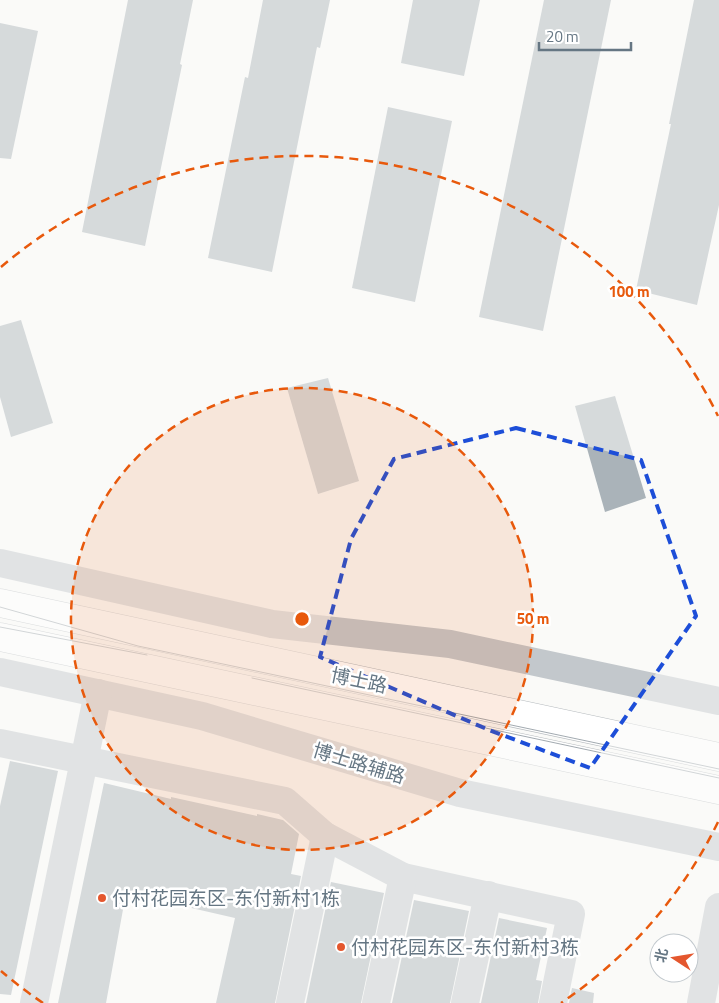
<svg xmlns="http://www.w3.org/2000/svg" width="719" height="1003" viewBox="0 0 719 1003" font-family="'Titillium Web','Noto Sans SC',sans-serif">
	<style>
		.building { fill: #aab3b9 }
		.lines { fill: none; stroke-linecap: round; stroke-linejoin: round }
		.major-casing { stroke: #b5babe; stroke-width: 29 }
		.minor { stroke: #c3c8cc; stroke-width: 28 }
		.major { stroke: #fff; stroke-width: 28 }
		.tram { stroke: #a2aab0; stroke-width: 1 }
		.marked { fill: none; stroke: #1d4ed8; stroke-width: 4; stroke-dasharray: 10 6; stroke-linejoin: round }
		.ring { fill: none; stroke: #e8590c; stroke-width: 2.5; stroke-dasharray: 9 6 }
		.poi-dot { fill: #e4572e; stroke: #fff; stroke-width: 2 }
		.labels { text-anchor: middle; stroke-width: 5; stroke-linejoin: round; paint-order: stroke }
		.street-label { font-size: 19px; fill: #657683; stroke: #fff }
		.poi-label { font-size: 19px; fill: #657683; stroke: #fff; text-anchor: start }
		.centre { fill: #e8590c; stroke: #fff; stroke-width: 2.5 }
		.ring-label { font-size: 15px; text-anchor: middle; font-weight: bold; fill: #e8590c; stroke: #fff; stroke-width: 5; stroke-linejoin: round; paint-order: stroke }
	</style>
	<rect width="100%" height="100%" fill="#fafaf8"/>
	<g class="building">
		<polygon points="128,0 193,0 180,64 182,65 145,246 82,232"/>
		<polygon points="263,0 330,0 320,48 317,47 272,272 208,258 245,77 248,78"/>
		<polygon points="413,0 480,0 464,76 401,63"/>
		<polygon points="544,0 611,0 543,331 479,317"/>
		<polygon points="694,0 719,0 719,205 697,305 636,290 671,124 669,124"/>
		<polygon points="0,23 38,31 11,159 0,158"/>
		<polygon points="388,107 452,121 415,302 352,288"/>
		<polygon points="21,320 53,423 11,437 0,397 0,326"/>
		<polygon points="328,378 359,481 318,494 287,388"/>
		<polygon points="615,396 646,498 605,512 575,406"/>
		<polygon points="10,761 58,771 11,995 0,994 0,806"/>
		<polygon points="104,783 171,799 171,797 257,816 257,814 283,820 299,834 291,874 301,876 275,1003 216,1003 235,918 126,893 106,1003 58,1003"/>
		<polygon points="331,882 384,893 361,1003 306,1003"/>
		<polygon points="414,900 469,911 450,1003 392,1003"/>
		<polygon points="499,918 547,928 536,980 542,981 538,1003 481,1003"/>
		<polygon points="572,988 594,993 593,1003 569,1003"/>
	</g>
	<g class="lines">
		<g class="major-casing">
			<g id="major">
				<polyline points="0,603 719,757"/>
				<polyline points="0,637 719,790"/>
			</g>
		</g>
		<g class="minor">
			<polyline points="0,563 272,624 450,644 719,701"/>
			<polyline points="0,672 202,716 460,793 719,847"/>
			<polyline points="0,743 285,801 325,836 403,877 571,914 553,1003"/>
			<polyline points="34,1003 98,693"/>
			<polyline points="290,1003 325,836"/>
			<polyline points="376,1003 403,877"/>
			<polyline points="465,1003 488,895"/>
			<polyline points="701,1003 719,907"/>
		</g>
		<use href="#major" class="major"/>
		<g class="tram">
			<polyline points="0,607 138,646 719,769"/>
			<polyline points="0,627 147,655"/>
			<polyline points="252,678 719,778"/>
		</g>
	</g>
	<path d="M0 0H719V1003H0ZM516 428 641 460 696 616 590 768 489 730 320 657 351 539 394 459Z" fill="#fafaf8" fill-opacity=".55" fill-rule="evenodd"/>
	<path class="marked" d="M516 428 641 460 696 616 590 768 489 730 320 657 351 539 394 459Z"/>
	<circle cx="302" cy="619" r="231" fill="#e8590c" fill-opacity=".12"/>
	<g class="ring">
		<circle cx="302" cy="619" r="231"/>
		<path d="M718 822A463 463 0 0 1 561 1003M43 1003A463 463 0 0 1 1 971M1 267A463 463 0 0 1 718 416"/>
	</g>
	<g class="poi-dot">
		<circle cx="102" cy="898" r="5"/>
		<circle cx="341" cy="947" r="5"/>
	</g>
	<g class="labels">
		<g class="street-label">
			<text transform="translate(359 680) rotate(12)" y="7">博士路</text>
			<text transform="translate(359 763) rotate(17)" y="7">博士路辅路</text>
		</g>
		<g class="poi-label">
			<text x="112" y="905">付村花园东区-东付新村1栋</text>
			<text x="351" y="954">付村花园东区-东付新村3栋</text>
		</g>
	</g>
	<circle cx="302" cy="619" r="8" class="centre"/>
	<g class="ring-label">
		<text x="629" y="297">100 m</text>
		<text x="533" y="624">50 m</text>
	</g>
	<g transform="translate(674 958) rotate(282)"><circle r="24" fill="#ffffff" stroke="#c1c8cd"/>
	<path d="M0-4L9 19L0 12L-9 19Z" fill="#e4572e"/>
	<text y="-8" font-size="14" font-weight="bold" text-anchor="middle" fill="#657683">北</text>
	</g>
	<path d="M539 42v8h92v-8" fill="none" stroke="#657683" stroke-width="2.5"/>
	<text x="546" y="42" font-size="15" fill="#657683" stroke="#ffffff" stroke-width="4" paint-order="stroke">20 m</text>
</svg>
